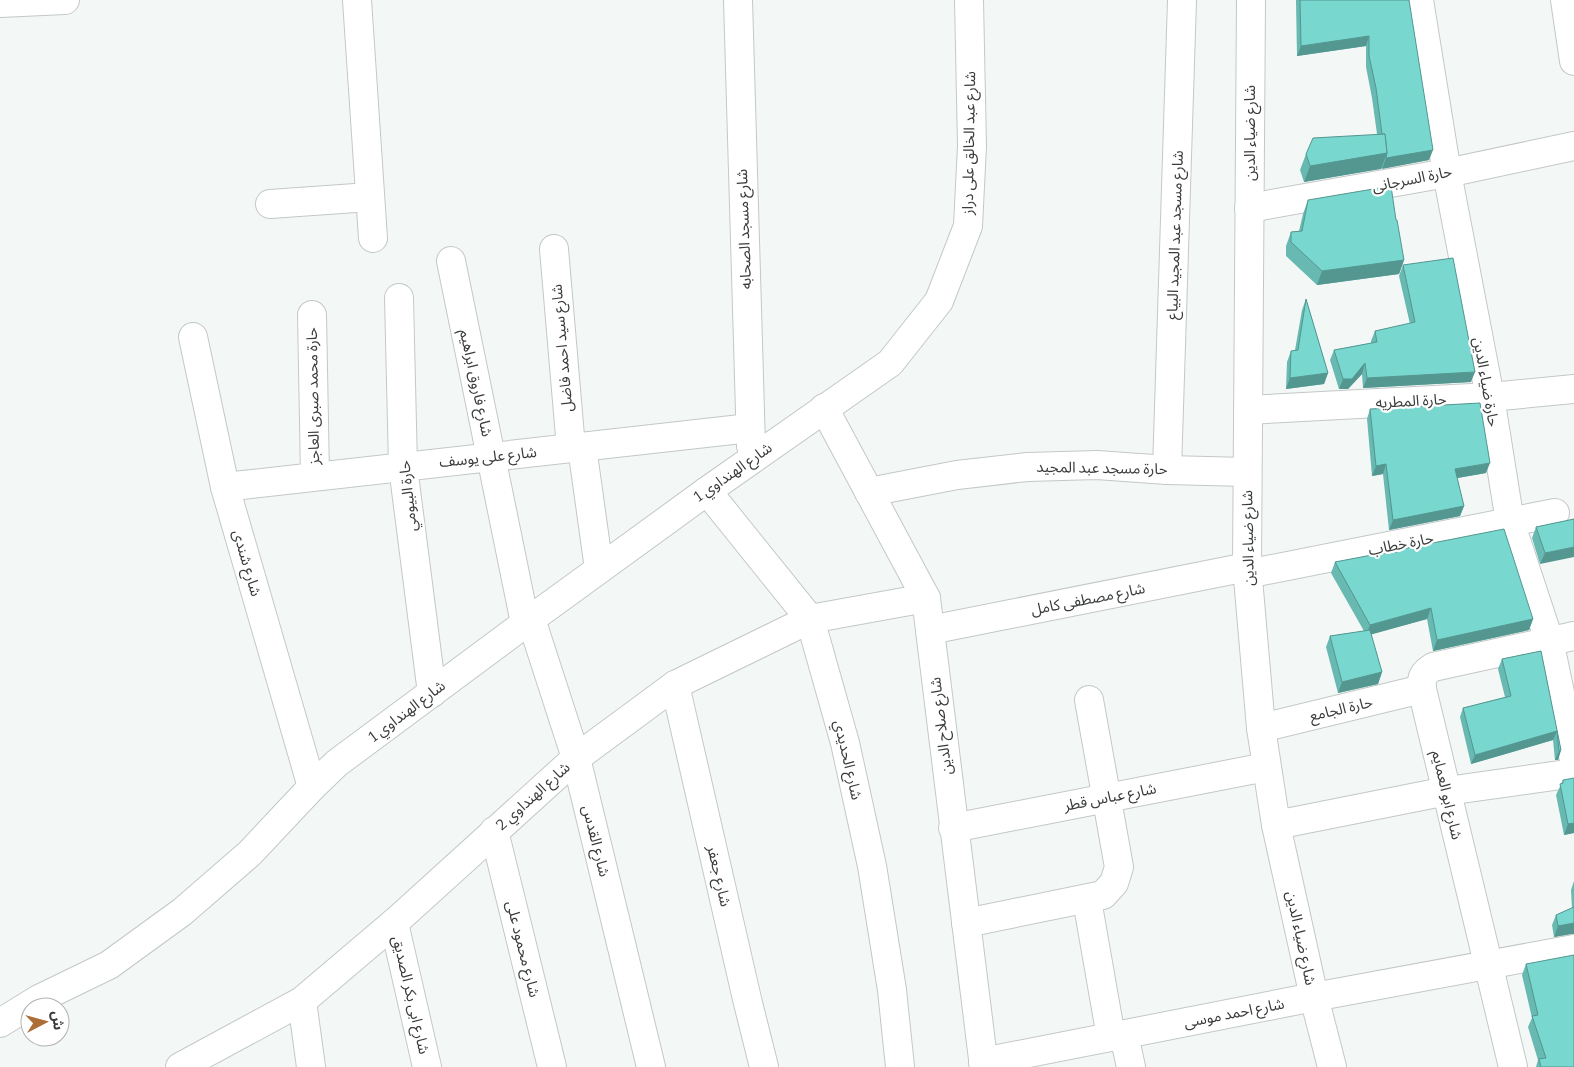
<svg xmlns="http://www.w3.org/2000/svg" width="1574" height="1067" viewBox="0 0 1574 1067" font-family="Bitter,'Noto Sans Arabic',serif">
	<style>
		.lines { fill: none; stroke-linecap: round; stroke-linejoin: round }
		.street-casing { stroke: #c3c8c7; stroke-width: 30 }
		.secondary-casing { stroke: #c3c8c7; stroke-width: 30 }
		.street { stroke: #fff; stroke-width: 28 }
		.secondary { stroke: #fff; stroke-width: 28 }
		.wall { fill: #67b9b1 }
		.shaded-wall { fill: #549690 }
		.building { fill: #78d7ce; stroke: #549690 }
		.labels { text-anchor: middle; stroke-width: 4.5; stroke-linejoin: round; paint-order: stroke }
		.street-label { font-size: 15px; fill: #393b3b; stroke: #fff }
	</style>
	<rect width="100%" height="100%" fill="#f3f8f7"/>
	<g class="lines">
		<g class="street-casing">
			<g id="street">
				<polyline points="357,0 373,238"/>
				<polyline points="738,0 751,446"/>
				<polyline points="1251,0 1247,567 1261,728 1276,825 1314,997 1332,1067"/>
				<polyline points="1419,0 1447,173 1490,397 1510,522 1549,640 1574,760"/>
				<polyline points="1565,0 1574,61"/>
				<polyline points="270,204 370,197"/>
				<polyline points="1249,208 1447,173 1574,146"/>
				<polyline points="554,249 571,448"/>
				<polyline points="451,261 525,623"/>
				<polyline points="399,298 403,467 432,693"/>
				<polyline points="312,315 315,476"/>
				<polyline points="193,337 225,487 312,787"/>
				<polyline points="824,408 926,598 984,1067"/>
				<polyline points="1248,410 1490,397 1574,389"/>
				<polyline points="582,447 599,569"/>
				<polyline points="1167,470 1182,0"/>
				<polyline points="225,487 750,428"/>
				<polyline points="707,491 810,619 845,743 872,866 892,990 900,1067"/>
				<polyline points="869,492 957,475 1027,467 1097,465 1167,470 1247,472"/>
				<polyline points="1247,574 1555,513"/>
				<polyline points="531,619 576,758 651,1067"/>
				<polyline points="930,630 1247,567"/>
				<polyline points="675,685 747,999 764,1067"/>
				<polyline points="1261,728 1422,689"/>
				<polyline points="1276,825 1447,791 1574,773"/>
				<polyline points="953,828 1266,767"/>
				<polyline points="494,831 552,1067"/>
				<polyline points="1087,900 1111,1037"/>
				<polyline points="394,923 427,1067"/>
				<polyline points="966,923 1103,895 1114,883 1119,867 1089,700"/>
				<polyline points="302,1001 311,1067"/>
				<polyline points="0,1023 39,999 109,965 182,912 250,853 312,787 337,763 531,619 707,491 890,363 939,301 968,226 972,146 969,0"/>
				<polyline points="1124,1035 1131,1067"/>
				<polyline points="983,1062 1314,997 1574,949"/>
				<polyline points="180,1067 302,1001 394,923 576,758 675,685 810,619 926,598"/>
				<path d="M1513 1067 1422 689C1421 678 1423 673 1433 667L1574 636"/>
			</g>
		</g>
		<g class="secondary-casing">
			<polyline id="secondary" points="0,3 65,0"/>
		</g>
		<use href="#street" class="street"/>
		<use href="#secondary" class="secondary"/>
	</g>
	<g class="wall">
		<polygon points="1296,0 1409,0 1429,160 1304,182 1300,170 1306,154 1377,134 1372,98 1366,67 1366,46 1297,56 1296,2"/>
		<polygon points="1308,200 1396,220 1404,260 1399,274 1317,285 1286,256 1286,246 1291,232 1299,231 1303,214"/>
		<polygon points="1403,265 1471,382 1363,388 1362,374 1348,389 1339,389 1330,360 1334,350 1371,343 1371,341 1375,331 1410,324 1399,276"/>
		<polygon points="1306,299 1328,373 1324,384 1286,389 1287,362 1291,351 1295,350 1302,310"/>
		<polygon points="1370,409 1486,473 1457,478 1464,506 1460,516 1389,530 1383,474 1372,476 1367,419"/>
		<polygon points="1574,519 1540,564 1532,538 1536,527"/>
		<polygon points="1397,550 1533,619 1529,630 1433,651 1427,619 1371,634 1382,672 1378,684 1338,693 1326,647 1330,636 1364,631 1331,573 1335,562 1396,552"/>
		<polygon points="1541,651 1561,750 1558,760 1555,760 1553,740 1471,764 1460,717 1463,708 1505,697 1498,669 1502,659"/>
		<polygon points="1563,780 1574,833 1564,835 1556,795"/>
		<polygon points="1574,881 1574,934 1571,934 1554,937 1552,925 1556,915 1572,908 1571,890"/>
		<polygon points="1526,964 1574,1067 1536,1067 1538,1060 1528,1027 1532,1018 1522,975"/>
	</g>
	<g class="shaded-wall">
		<polygon points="1369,36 1366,46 1297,56 1301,46"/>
		<polygon points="1433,150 1429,160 1382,169 1386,158"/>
		<polygon points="1387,153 1381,169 1304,182 1310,166"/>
		<polygon points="1404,260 1399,274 1317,285 1322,271"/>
		<polygon points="1365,363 1362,374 1348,389 1339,389 1343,379"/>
		<polygon points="1475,372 1471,382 1363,388 1367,378"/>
		<polygon points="1328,373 1324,384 1286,389 1290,378"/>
		<polygon points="1490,463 1486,473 1452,479 1455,469"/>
		<polygon points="1386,464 1383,474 1372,476 1376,466"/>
		<polygon points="1464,506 1460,516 1389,530 1393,520"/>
		<polygon points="1574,547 1574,557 1540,564 1545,553"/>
		<polygon points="1431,608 1427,619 1366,636 1370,625"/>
		<polygon points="1533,619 1529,630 1433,651 1437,640"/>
		<polygon points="1382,672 1378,684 1338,693 1342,682"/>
		<polygon points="1557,731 1553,740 1471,764 1475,755"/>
		<polygon points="1561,750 1558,760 1555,760 1559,751"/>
		<polygon points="1574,823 1574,833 1564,835 1568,824"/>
		<polygon points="1574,923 1574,934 1571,934 1554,937 1558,926"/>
	</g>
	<g class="building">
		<polygon points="1300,0 1409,0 1433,150 1386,158 1387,153 1385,134 1382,134 1376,88 1369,56 1369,36 1301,46"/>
		<polygon points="1385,134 1387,153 1310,166 1306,154 1313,138"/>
		<polygon points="1391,186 1396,220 1397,220 1404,260 1322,271 1291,242 1291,232 1302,231 1308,200"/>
		<polygon points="1453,258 1475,372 1367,378 1365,363 1352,379 1343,379 1334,350 1377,342 1375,331 1415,322 1403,265"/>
		<polygon points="1306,299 1328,373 1290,378 1291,351 1298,350"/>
		<polygon points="1480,403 1490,463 1455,469 1464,506 1393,520 1386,464 1376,466 1370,409"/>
		<polygon points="1574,519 1574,547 1545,553 1536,527"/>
		<polygon points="1504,529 1533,619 1437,640 1431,608 1370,625 1335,562 1377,554 1397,552 1397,550"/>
		<polygon points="1370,630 1382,672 1342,682 1330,636"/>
		<polygon points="1541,651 1561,750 1559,751 1557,731 1475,755 1463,708 1511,696 1502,659"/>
		<polygon points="1574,778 1574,823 1568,824 1560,784 1563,783 1563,780"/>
		<polygon points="1574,907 1574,923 1558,926 1556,915"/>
		<polygon points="1574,955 1574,1067 1541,1067 1539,1059 1546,1058 1532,1016 1538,1015 1526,964"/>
	</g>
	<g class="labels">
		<g class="street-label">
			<text transform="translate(1250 133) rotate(-90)" y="5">شارع ضياء الدين</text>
			<text transform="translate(969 143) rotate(-89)" y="5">شارع عبد الخالق على دراز</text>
			<text transform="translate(1412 179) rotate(-11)" y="5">حارة السرجانى</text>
			<text transform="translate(744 229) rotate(-92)" y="5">شارع مسجد الصحابه</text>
			<text transform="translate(1175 235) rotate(-88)" y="5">شارع مسجد عبد المجيد البياع</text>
			<text transform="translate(562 348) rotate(-95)" y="5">شارع سيد احمد فاضل</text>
			<text transform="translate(1486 382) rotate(80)" y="5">حارة ضياء الدين</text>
			<text transform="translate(476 383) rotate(78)" y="5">شارع فاروق ابراهيم</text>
			<text transform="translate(313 396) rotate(-91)" y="5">حارة محمد صبرى العاجز</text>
			<text transform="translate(1411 401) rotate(-3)" y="5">حارة المطريه</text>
			<text transform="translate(488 457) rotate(-6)" y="5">شارع على يوسف</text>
			<text transform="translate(1102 468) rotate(1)" y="5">حارة مسجد عبد المجيد</text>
			<text transform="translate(733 472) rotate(-35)" y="5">شارع الهنداوي 1</text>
			<text transform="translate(408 496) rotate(-96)" y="5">حارة البيومي</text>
			<text transform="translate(1248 538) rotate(-91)" y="5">شارع ضياء الدين</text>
			<text transform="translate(1401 544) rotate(-11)" y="5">حارة خطاب</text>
			<text transform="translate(247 563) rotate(74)" y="5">شارع شندى</text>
			<text transform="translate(1088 599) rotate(-11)" y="5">شارع مصطفى كامل</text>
			<text transform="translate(1341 709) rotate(-13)" y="5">حارة الجامع</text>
			<text transform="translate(407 711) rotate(-37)" y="5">شارع الهنداوي 1</text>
			<text transform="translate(941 726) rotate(-97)" y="5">شارع صلاح الدين</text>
			<text transform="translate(848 760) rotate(77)" y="5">شارع الحديدي</text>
			<text transform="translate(1447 795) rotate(77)" y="5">شارع ابو العمايم</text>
			<text transform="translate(533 796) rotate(-42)" y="5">شارع الهنداوي 2</text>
			<text transform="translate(1110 797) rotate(-11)" y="5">شارع عباس قطر</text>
			<text transform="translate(596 841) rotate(76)" y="5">شارع القدس</text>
			<text transform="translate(719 876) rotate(77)" y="5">شارع جعفر</text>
			<text transform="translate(1301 938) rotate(78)" y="5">شارع ضياء الدين</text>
			<text transform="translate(523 949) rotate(76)" y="5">شارع محمود على</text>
			<text transform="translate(411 995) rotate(77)" y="5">شارع ابى بكر الصديق</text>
			<text transform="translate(1234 1013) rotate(-11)" y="5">شارع احمد موسى</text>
		</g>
	</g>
	<g transform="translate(45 1022) rotate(84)"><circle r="24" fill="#ffffff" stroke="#b0b1b1"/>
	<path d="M0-4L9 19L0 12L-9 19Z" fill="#ad6d36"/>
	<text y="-8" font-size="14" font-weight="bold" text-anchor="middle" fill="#393b3b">ش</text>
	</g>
</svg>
